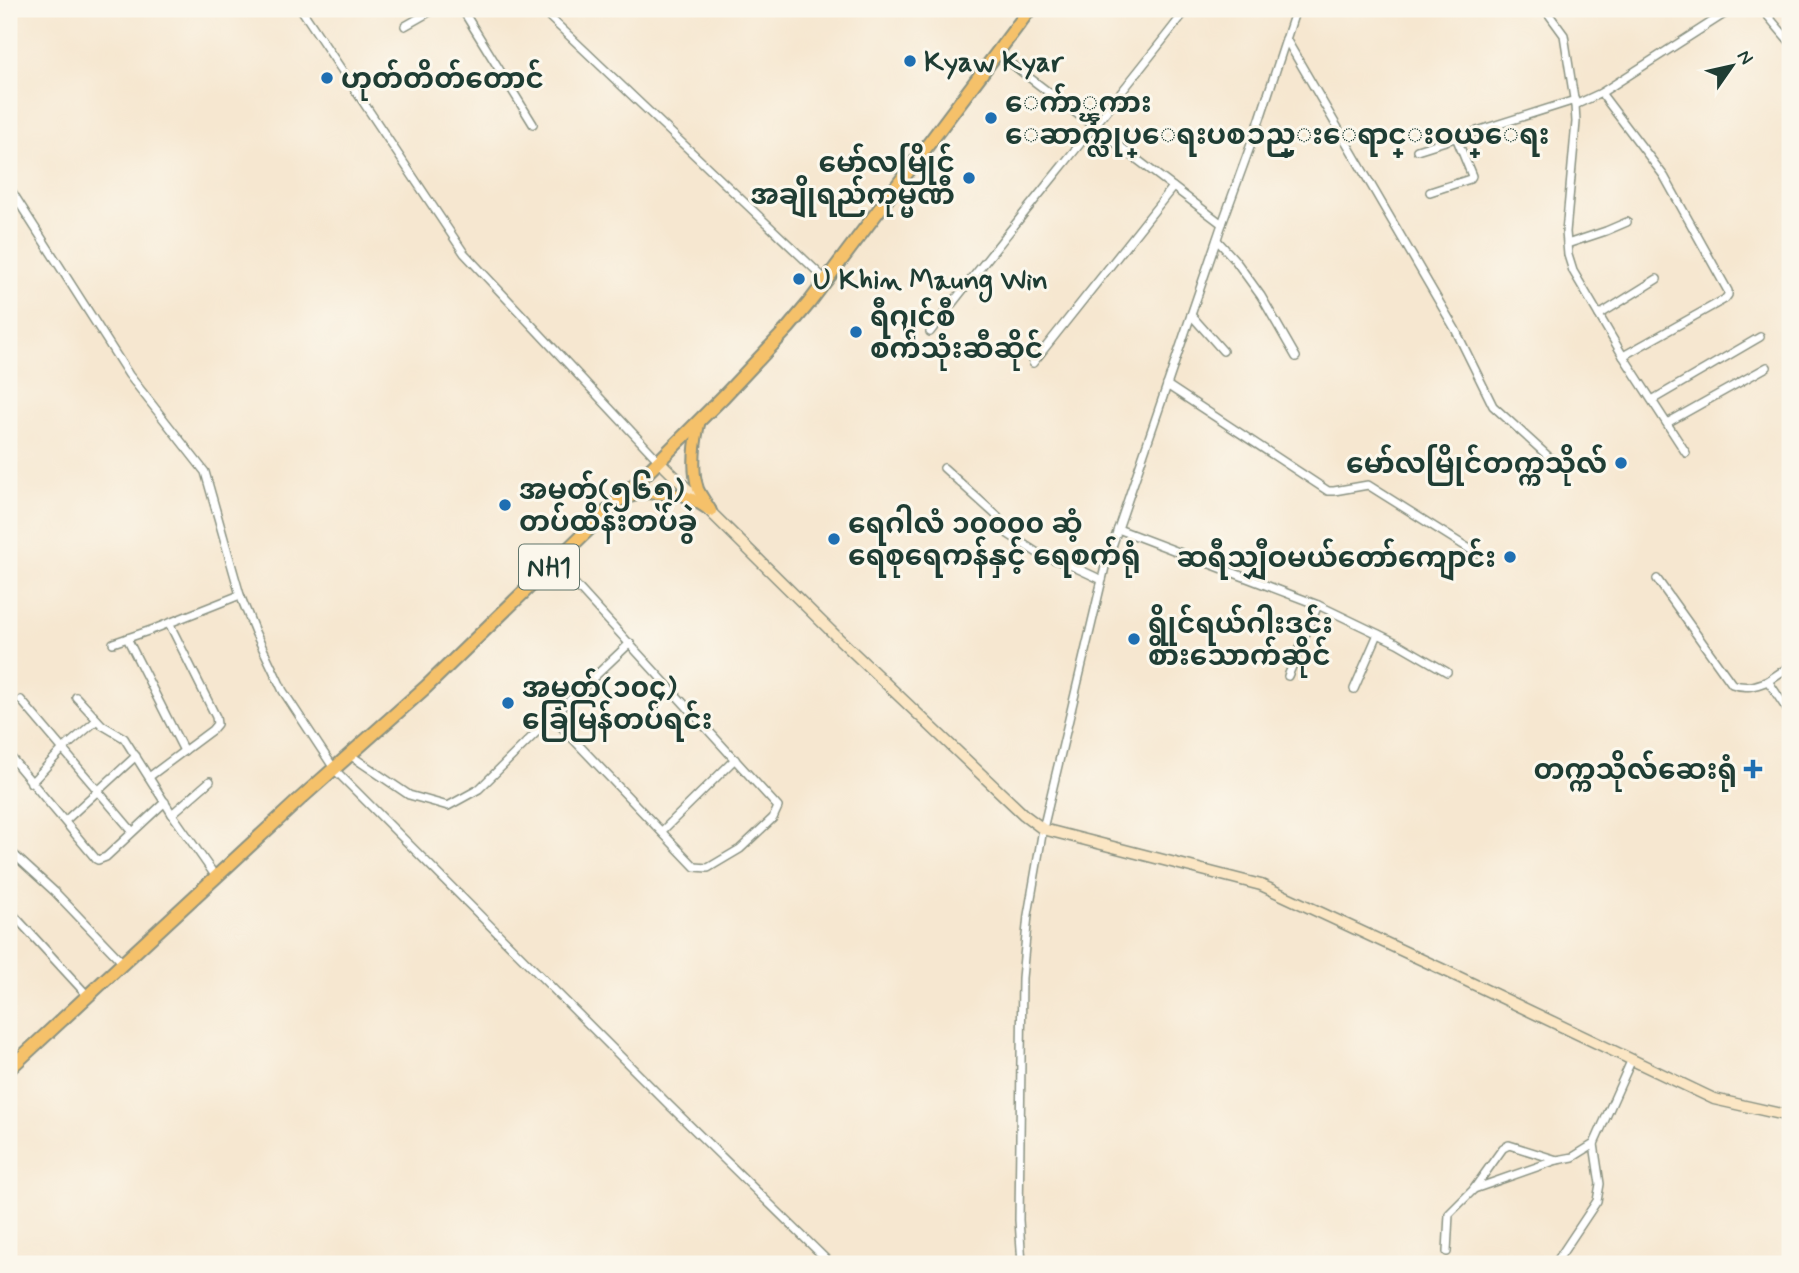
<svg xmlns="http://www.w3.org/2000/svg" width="1799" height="1273" viewBox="0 0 1799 1273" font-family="Mynerve,'Noto Sans Myanmar',sans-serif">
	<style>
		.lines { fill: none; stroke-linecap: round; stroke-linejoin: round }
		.minor-casing { stroke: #8a9282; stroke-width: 10 }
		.secondary-casing { stroke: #8a9282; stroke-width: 13 }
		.primary-casing { stroke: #8a9282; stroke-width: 14 }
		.trunk-casing { stroke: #8a9282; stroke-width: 16 }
		.minor { stroke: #fff; stroke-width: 7 }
		.secondary { stroke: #fbe6c4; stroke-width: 10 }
		.primary { stroke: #f5c16b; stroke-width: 10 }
		.trunk { stroke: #f5c16b; stroke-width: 12 }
		.poi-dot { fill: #1f6fb2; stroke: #fbf7ec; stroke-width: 2.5 }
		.labels { text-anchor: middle; stroke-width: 6; stroke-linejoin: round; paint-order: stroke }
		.shield { fill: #fbf7ec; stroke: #61756b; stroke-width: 2 }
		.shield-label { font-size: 26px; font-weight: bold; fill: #1f3d34 }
		.poi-label { font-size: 28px; font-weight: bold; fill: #1f3d34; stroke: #fbf7ec; text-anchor: start }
	</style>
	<rect width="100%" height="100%" fill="#fbf7ec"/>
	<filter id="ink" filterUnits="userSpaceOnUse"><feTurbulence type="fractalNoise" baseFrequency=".0143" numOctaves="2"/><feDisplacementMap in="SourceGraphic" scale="14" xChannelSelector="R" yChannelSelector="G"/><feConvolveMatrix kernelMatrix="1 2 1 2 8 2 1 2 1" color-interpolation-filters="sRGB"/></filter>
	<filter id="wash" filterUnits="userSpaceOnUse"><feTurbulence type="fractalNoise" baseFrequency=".00686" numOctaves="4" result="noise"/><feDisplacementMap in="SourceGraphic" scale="28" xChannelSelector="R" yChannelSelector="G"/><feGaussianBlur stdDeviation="1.57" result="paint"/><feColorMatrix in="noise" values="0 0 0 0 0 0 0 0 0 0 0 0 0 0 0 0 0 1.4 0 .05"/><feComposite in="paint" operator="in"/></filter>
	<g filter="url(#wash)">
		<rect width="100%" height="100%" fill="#f6e7d0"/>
	</g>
	<g filter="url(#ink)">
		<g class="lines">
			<g class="minor-casing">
				<g id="minor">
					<polyline points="301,9 464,253 659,461"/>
					<polyline points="462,9 533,124"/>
					<polyline points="541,9 826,280"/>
					<polyline points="1545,9 1564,35 1575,105 1576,122 1566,232 1568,255 1573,271 1623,356 1686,453"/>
					<polyline points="1762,9 1790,42"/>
					<polyline points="405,26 435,9"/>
					<polyline points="1286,39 1455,329 1493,406 1549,457"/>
					<polyline points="997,53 1222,224"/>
					<polyline points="1601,93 1664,176 1728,291 1728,295 1725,299 1623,356"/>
					<polyline points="1575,105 1601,93 1732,9"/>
					<polyline points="1417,150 1575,100"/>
					<polyline points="9,187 129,375 205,472 240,595 255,632 283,691 335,770 670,1106 831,1264"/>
					<polyline points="1430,192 1470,179 1472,176 1456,137"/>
					<polyline points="1217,240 1235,260 1261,296 1296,357"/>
					<polyline points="1567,244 1606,231 1627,222"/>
					<polyline points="1191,315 1223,351"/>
					<polyline points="1599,315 1657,279"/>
					<path d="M930 332C1014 223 1103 118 1187 9"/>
					<polyline points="1033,363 1173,187"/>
					<polyline points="1167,385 1328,491 1334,491 1368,485 1476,553"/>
					<polyline points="1652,400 1760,337"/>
					<polyline points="1667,423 1767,367"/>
					<polyline points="944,468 997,516 1008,534 1039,554 1070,565 1102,580"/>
					<polyline points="1118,529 1318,605 1397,643 1447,672"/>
					<path d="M1657 579 1732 684C1746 689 1755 686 1768 681"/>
					<polyline points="127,638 184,751"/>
					<polyline points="113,643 154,629 240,595"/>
					<polyline points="1790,666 1768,681 1790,714"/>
					<polyline points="1288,676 1318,605"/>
					<polyline points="1354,689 1378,634"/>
					<polyline points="76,697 102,725 124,738 172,814 216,877"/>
					<polyline points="21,700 132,831"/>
					<polyline points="552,717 695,867 708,868 740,849 773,818 778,807 555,562"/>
					<polyline points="9,755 96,859 98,860 106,857 165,802"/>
					<polyline points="350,755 409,795 448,806 479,789 552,717 630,643"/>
					<polyline points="149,777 212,730 217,724 216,717 169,623"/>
					<polyline points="31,783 62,750 97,720"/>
					<polyline points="172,814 210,781"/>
					<polyline points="65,821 136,756"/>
					<polyline points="662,831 735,759"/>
					<polyline points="9,850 55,892 123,963"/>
					<polyline points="9,910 88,996"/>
					<polyline points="1474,1189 1557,1160 1573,1157 1594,1144"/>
					<polyline points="1447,1252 1449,1214 1473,1190 1503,1148 1509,1145 1557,1160"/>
					<polyline points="1022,1264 1019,1220 1022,978 1028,915 1043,829 1105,567 1222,224 1258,125 1296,9"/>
					<polyline points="1555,1264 1597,1201 1600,1184 1594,1144 1632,1059"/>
				</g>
			</g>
			<g class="secondary-casing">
				<polyline id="secondary" points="659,461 836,636 1023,814 1043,829 1261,885 1446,971 1714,1099 1790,1116"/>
			</g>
			<g class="primary-casing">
				<g id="primary">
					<path d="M700 420C695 440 691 469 698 489 701 496 706 502 710 509"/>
					<polyline points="620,500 643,493 682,495 692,499 711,511"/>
				</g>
			</g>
			<g class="trunk-casing">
				<polyline id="trunk" points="9,1069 300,799 426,687 659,461 724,396 788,328 809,303 1030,9"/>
			</g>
			<use href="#minor" class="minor"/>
			<use href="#secondary" class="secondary"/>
			<use href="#primary" class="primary"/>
			<use href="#trunk" class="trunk"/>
		</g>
	</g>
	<g class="poi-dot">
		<circle cx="910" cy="61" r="7"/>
		<circle cx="327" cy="78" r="7"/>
		<circle cx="991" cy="118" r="7"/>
		<circle cx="969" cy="178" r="7"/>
		<circle cx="799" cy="279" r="7"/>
		<circle cx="856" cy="332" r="7"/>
		<circle cx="1621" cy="463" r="7"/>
		<circle cx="505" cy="505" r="7"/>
		<circle cx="834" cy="539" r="7"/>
		<circle cx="1510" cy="557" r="7"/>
		<circle cx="1134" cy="639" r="7"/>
		<circle cx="508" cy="703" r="7"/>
		<path d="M1749.5 758.5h7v7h7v7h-7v7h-7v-7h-7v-7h7z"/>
	</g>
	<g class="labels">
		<rect class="shield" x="519" y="544.5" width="60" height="45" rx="5"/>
		<g class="shield-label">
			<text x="549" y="576">NH1</text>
		</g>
		<g class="poi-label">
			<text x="924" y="71">Kyaw Kyar</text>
			<text x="341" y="88">ဟုတ်တိတ်တောင်</text>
			<text x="1005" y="112">ေက်ာ္ၾကား<tspan x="1005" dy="32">ေဆာက္လုပ္ေရးပစၥည္းေရာင္းဝယ္ေရး</tspan></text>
			<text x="955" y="172" text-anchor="end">မော်လမြိုင်<tspan x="955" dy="32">အချိုရည်ကုမ္မဏီ</tspan></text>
			<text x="813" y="289">U Khin Maung Win</text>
			<text x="870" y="326">ရီဂျင်စီ<tspan x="870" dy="32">စက်သုံးဆီဆိုင်</tspan></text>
			<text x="1607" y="473" text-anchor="end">မော်လမြိုင်တက္ကသိုလ်</text>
			<text x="519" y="499">အမှတ်(၅၆၅)<tspan x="519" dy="32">တပ်ထိန်းတပ်ခွဲ</tspan></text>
			<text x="848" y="533">ရေဂါလံ ၁၀၀၀၀ ဆံ့<tspan x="848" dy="32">ရေစုရေကန်နှင့် ရေစက်ရုံ</tspan></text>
			<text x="1496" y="567" text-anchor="end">ဆရီသျှီဝမယ်တော်ကျောင်း</text>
			<text x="1148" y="633">ရွိုင်ရယ်ဂါးဒင်း<tspan x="1148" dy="32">စားသောက်ဆိုင်</tspan></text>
			<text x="522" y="697">အမှတ်(၁၀၄)<tspan x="522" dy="32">ခြေမြန်တပ်ရင်း</tspan></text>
			<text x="1737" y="779" text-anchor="end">တက္ကသိုလ်ဆေးရုံ</text>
		</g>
	</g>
	<rect width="1799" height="1273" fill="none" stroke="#fbf7ec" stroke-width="35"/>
	<g transform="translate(1732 66) rotate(56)" stroke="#fbf7ec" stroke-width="5" paint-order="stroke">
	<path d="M0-5L12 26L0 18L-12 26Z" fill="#1f3d34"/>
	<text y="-10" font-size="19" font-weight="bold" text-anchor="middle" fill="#1f3d34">N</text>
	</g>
</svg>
